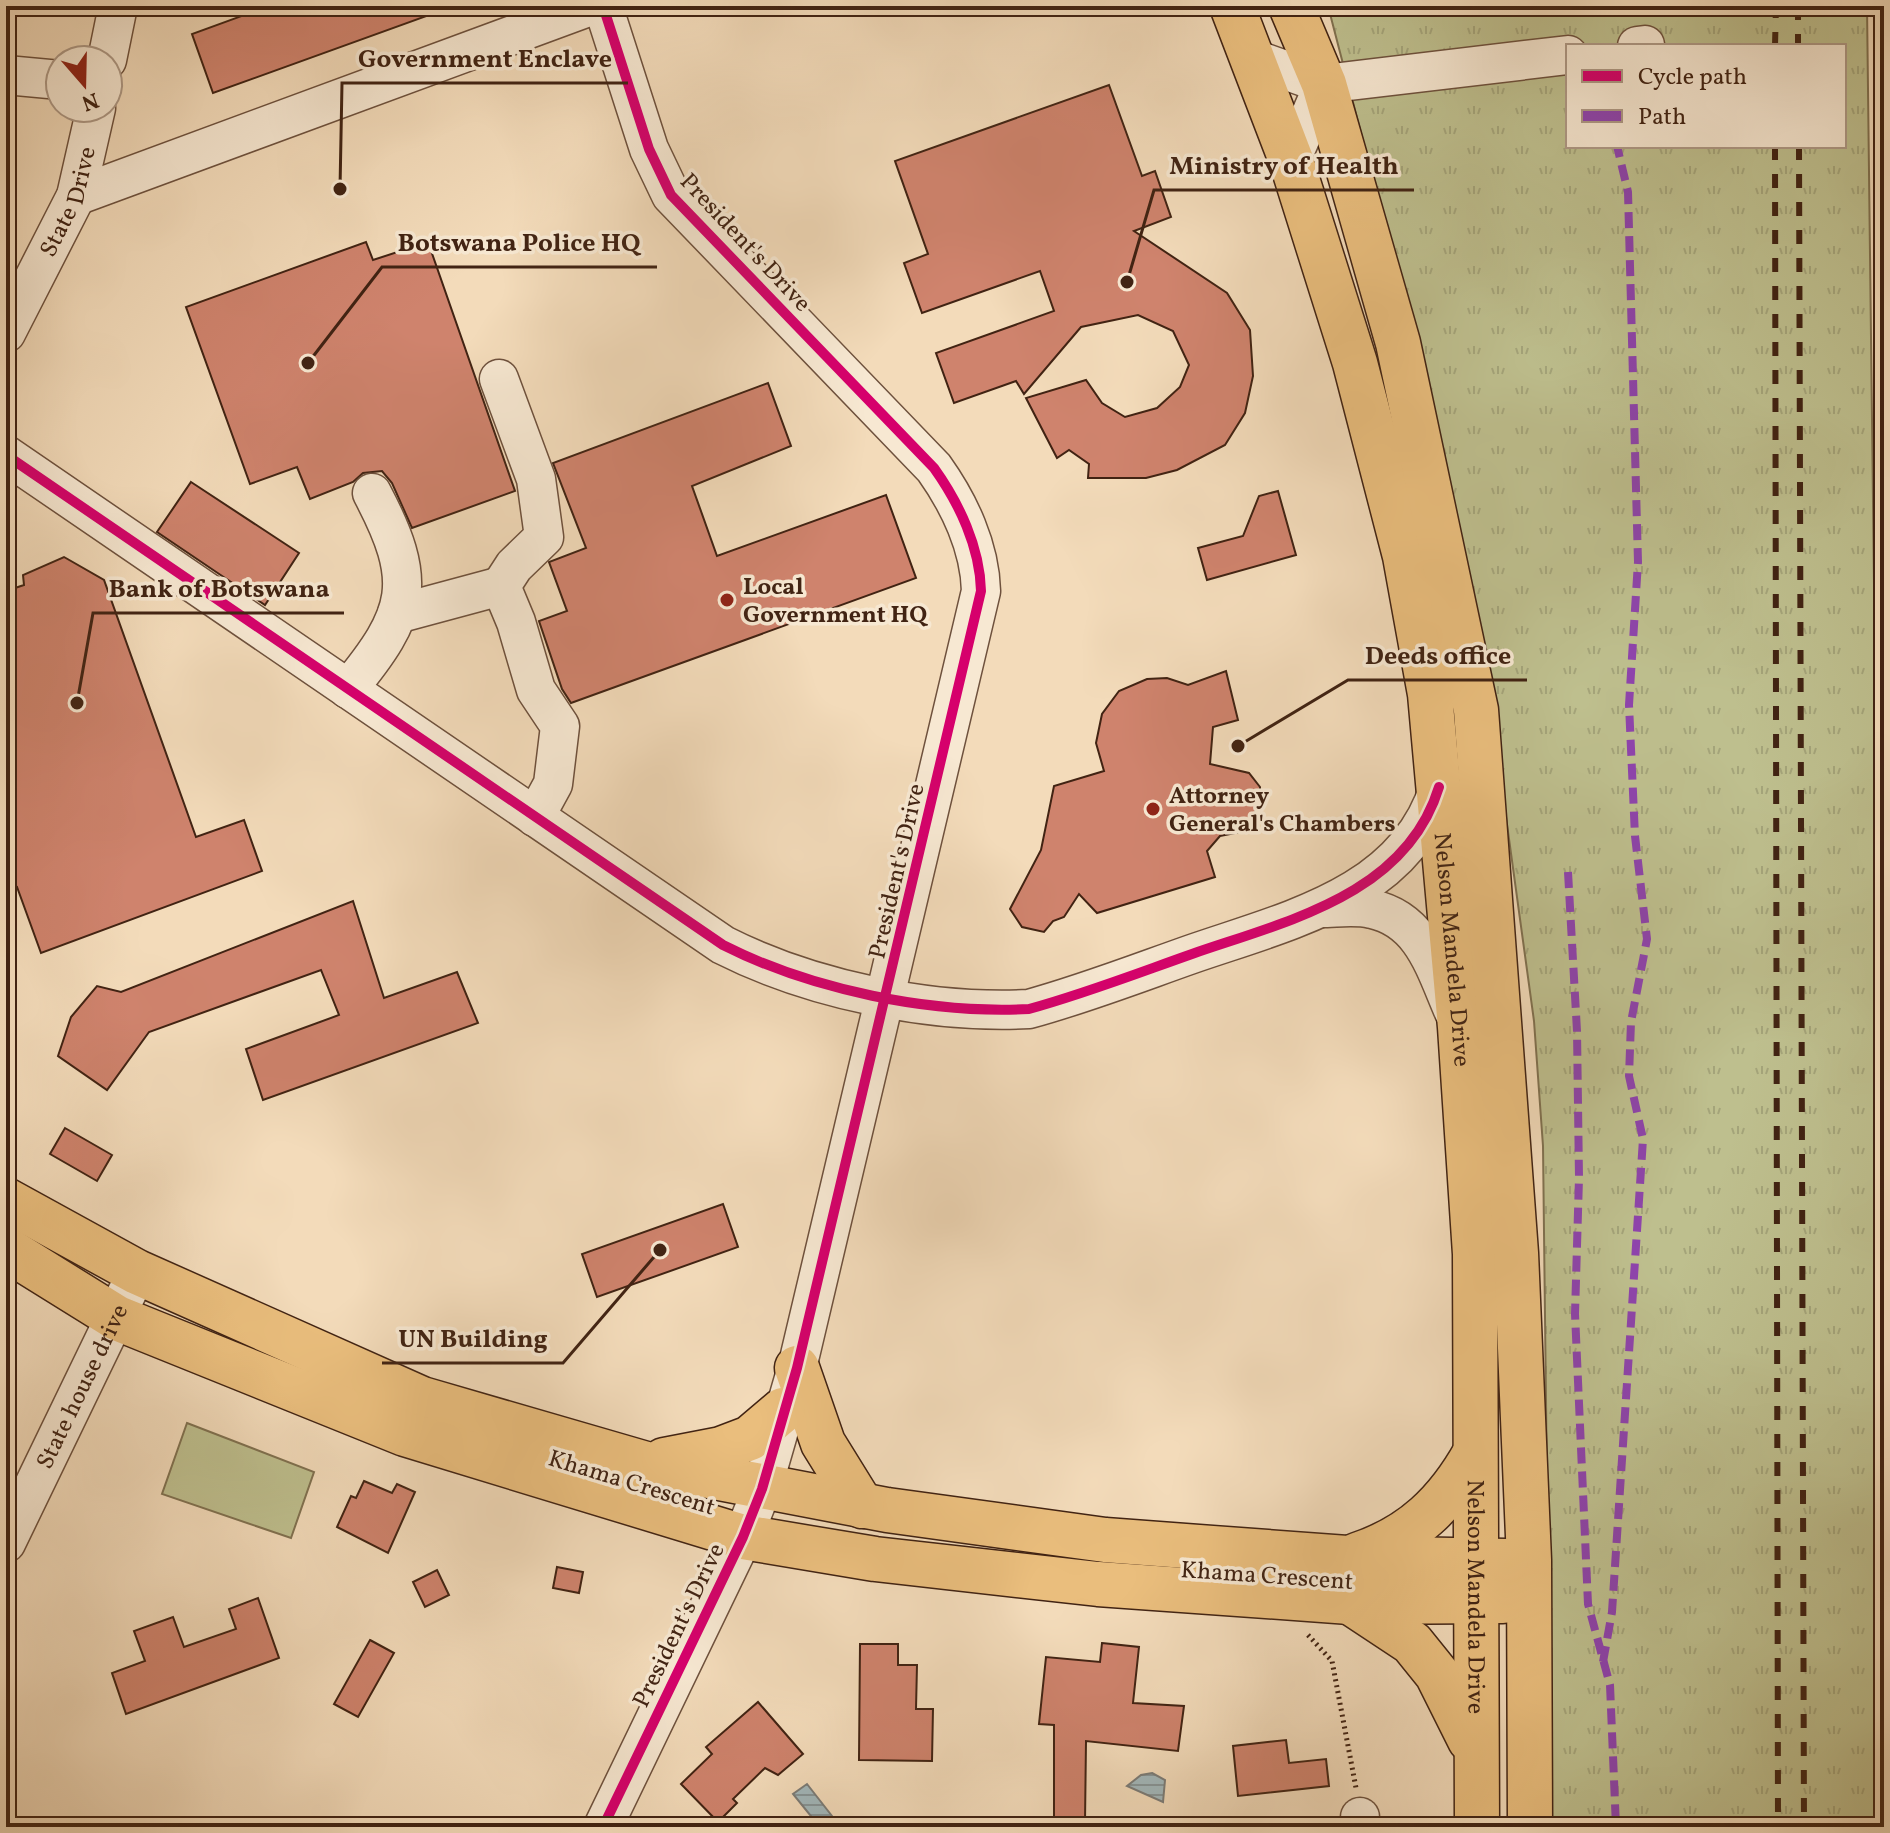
<svg xmlns="http://www.w3.org/2000/svg" width="1890" height="1833" viewBox="0 0 1890 1833" font-family="Vollkorn,serif">
	<style>
		.grass { fill: url(#grass-tufts); stroke: #807150; stroke-width: 2; fill-rule: evenodd }
		.pitch { fill: #bebf8e; stroke: #807150; stroke-width: 2 }
		.water { fill: url(#water-rules); stroke: #7b7c78; stroke-width: 2 }
		.building { fill: #cf836d; stroke: #412313; stroke-width: 2 }
		.lines { fill: none; stroke-linecap: round; stroke-linejoin: round }
		.minor-casing { stroke: #6e513d; stroke-width: 41 }
		.major-casing { stroke: #412313; stroke-width: 47 }
		.path { stroke: #412313; stroke-width: 5; stroke-dasharray: 2 4; stroke-linecap: butt }
		.minor { stroke: #f7e8d2; stroke-width: 38 }
		.major { stroke: #eabe7d; stroke-width: 44 }
		.rail { stroke: #412313; stroke-width: 6; stroke-dasharray: 14 14; stroke-linecap: butt }
		.quiet { stroke: #8e44ad; stroke-width: 8; stroke-dasharray: 16 8; stroke-linecap: butt }
		.cycleway-casing { stroke: #f7e8d2; stroke-width: 15 }
		.cycleway { stroke: #d6006c; stroke-width: 10 }
		.poi-dot { fill: #8f2418; stroke: #f7e8d2; stroke-width: 3 }
		.labels { text-anchor: middle; stroke-width: 7; stroke-linejoin: round; paint-order: stroke }
		.street-label { font-size: 24px; fill: #412313; stroke: #f7e8d2 }
		.poi-label { font-size: 24px; font-weight: bold; fill: #412313; stroke: #f7e8d2; text-anchor: start }
		.leader { fill: none; stroke: #412313; stroke-width: 3 }
		.callout-dot { fill: #412313; stroke: #f7e8d2; stroke-width: 3 }
		.callout-label { font-size: 26px; text-anchor: middle; font-weight: bold; fill: #412313; stroke: #f7e8d2; stroke-width: 7; stroke-linejoin: round; paint-order: stroke }
	</style>
	<defs>
		<pattern id="grass-tufts" width="24" height="20" patternUnits="userSpaceOnUse" patternTransform="scale(2)"><rect width="24" height="20" fill="#bebf8e"/><path d="M3 7l-1-3M5 7V3M7 7l1-3M15 17l-1-3M17 17v-4M19 17l1-3" fill="none" stroke="#a4a47a"/></pattern>
		<pattern id="water-rules" width="6" height="5" patternUnits="userSpaceOnUse" patternTransform="scale(2)"><rect width="6" height="5" fill="#a2b8bc"/><path d="M0 2.5h6" fill="none" stroke="#869598"/></pattern>
	</defs>
	<rect width="100%" height="100%" fill="#f3dbba"/>
	<filter id="stains"><feTurbulence type="fractalNoise" baseFrequency=".0025" numOctaves="4"/><feColorMatrix values="0 0 0 0 .2 0 0 0 0 .09 0 0 0 0 .02 0 0 0 .5 -.17"/></filter>
	<radialGradient id="worn" r=".72"><stop offset=".6" stop-color="#630" stop-opacity="0"/><stop offset="1" stop-color="#630" stop-opacity=".3"/></radialGradient>
	<path class="grass" d="M1328 6H1867L1879 998 1881 1827H1551L1543 1146 1534 1021 1485 664 1444 453ZM1568 46H1844V146H1568Z"/>
	<polygon class="pitch" points="187,1423 314,1472 291,1538 162,1494"/>
	<g class="water">
		<polygon points="1152,1773 1165,1780 1163,1802 1127,1786 1141,1775"/>
		<polygon points="807,1784 832,1816 819,1826 793,1794"/>
	</g>
	<g class="building">
		<polygon points="269,6 445,6 446,9 213,93 192,34"/>
		<polygon points="1109,85 1142,176 1155,171 1171,217 1134,231 1227,293 1250,330 1253,376 1245,413 1225,445 1177,470 1146,478 1088,478 1089,464 1069,450 1057,458 1026,398 1086,380 1102,403 1125,417 1157,408 1180,387 1189,365 1173,331 1138,315 1081,327 1024,394 1016,381 954,403 936,353 1054,311 1040,271 922,313 904,263 928,254 895,161"/>
		<polygon points="366,242 373,260 428,242 515,491 412,528 392,483 382,471 363,473 353,482 310,499 297,467 250,484 186,307"/>
		<polygon points="768,383 791,446 692,486 717,556 886,495 916,578 571,703 562,689 539,621 567,611 549,562 586,548 553,463"/>
		<polygon points="191,482 299,553 265,605 157,532"/>
		<polygon points="1278,491 1296,555 1207,580 1198,548 1243,536 1259,496"/>
		<polygon points="64,557 104,580 196,837 244,820 262,871 41,953 17,887 6,891 6,591 24,585 23,575"/>
		<polygon points="1226,671 1238,720 1213,727 1210,764 1249,773 1260,787 1260,799 1252,819 1240,832 1220,836 1207,851 1215,877 1097,913 1079,894 1064,917 1053,921 1044,932 1022,927 1010,909 1041,850 1054,786 1104,771 1096,743 1102,714 1119,691 1147,679 1167,678 1188,685"/>
		<polygon points="353,901 384,998 457,972 478,1023 263,1100 246,1049 339,1015 321,970 149,1032 107,1090 58,1056 71,1017 97,986 121,992"/>
		<polygon points="65,1128 112,1155 97,1181 50,1154"/>
		<polygon points="723,1204 738,1247 597,1297 582,1254"/>
		<polygon points="364,1481 392,1493 397,1484 415,1492 388,1553 337,1527 351,1496 356,1498"/>
		<polygon points="557,1567 583,1572 579,1593 553,1588"/>
		<polygon points="437,1570 449,1595 425,1607 413,1582"/>
		<polygon points="258,1598 279,1658 126,1714 112,1673 145,1661 134,1631 173,1617 184,1647 236,1629 229,1609"/>
		<polygon points="370,1640 394,1653 358,1717 334,1704"/>
		<polygon points="1102,1643 1139,1647 1133,1703 1184,1706 1178,1751 1086,1741 1085,1822 1054,1822 1054,1725 1039,1724 1046,1657 1100,1662"/>
		<polygon points="860,1644 898,1644 898,1665 917,1665 916,1709 933,1709 932,1761 859,1760"/>
		<polygon points="758,1702 803,1754 778,1775 765,1768 733,1799 737,1803 718,1822 681,1784 712,1754 706,1747"/>
		<polygon points="1286,1740 1289,1763 1326,1759 1329,1786 1238,1796 1233,1746"/>
	</g>
	<g class="lines">
		<g class="minor-casing">
			<g id="minor">
				<polyline points="1637,46 1645,45"/>
				<polyline points="1254,59 1324,84 1568,55"/>
				<polyline points="107,60 118,6"/>
				<polyline points="6,75 60,80"/>
				<polyline points="1291,160 1324,84"/>
				<polyline points="76,196 591,6"/>
				<path id="s1" d="M6 333 76 196 96 108"/>
				<polyline points="499,379 536,479 544,537 514,566 501,586 516,622 536,690 560,726 553,784 535,817"/>
				<path d="M6 455 723 945C812 990 930 1014 1029 1009 1084 994 1138 973 1192 954 1287 921 1406 895 1439 787"/>
				<polyline points="397,614 501,586"/>
				<path d="M348 689C411 613 419 582 372 493"/>
				<path d="M1321 908C1337 908 1356 905 1372 909 1423 920 1435 969 1454 1012"/>
				<path id="s2" d="M6 1543 137 1272"/>
				<path d="M603 1827 743 1537 762 1489 797 1368 981 591C980 547 959 503 934 468L671 195 649 149 603 6"/>
				<polyline points="1360,1827 1360,1817"/>
			</g>
		</g>
		<g class="major-casing">
			<g id="major">
				<path id="s3" d="M1232 6 1291 160 1355 363 1405 556 1430 694 1460 1027 1475 1254 1477 1827"/>
				<polyline points="1291,6 1324,84 1398,343 1476,710 1516,1253 1529,1560 1530,1827"/>
				<polyline points="6,1200 137,1272 422,1399 646,1464 887,1510 1105,1540 1347,1558 1506,1561"/>
				<polyline points="6,1249 117,1318 405,1434 743,1537 875,1559 1098,1584 1350,1602 1503,1601"/>
				<polyline points="797,1368 823,1443 862,1506"/>
				<polyline points="664,1460 721,1449 750,1438 783,1410"/>
				<path d="M1357 1555C1412 1537 1447 1503 1475 1453"/>
				<polyline points="1350,1602 1412,1643 1437,1674 1470,1740"/>
			</g>
		</g>
		<polyline class="path" points="1308,1635 1332,1661 1356,1788"/>
		<use href="#minor" class="minor"/>
		<use href="#major" class="major"/>
		<g class="rail">
			<polyline points="1798,6 1798,46"/>
			<polyline points="1775,46 1776,6"/>
			<polyline points="1775,146 1778,1827"/>
			<polyline points="1799,146 1804,1827"/>
		</g>
		<g class="quiet">
			<polyline points="1568,872 1577,1031 1579,1178 1575,1314 1588,1604 1610,1685 1616,1827"/>
			<polyline points="1603,1662 1612,1612 1643,1139 1629,1076 1631,1022 1647,939 1635,836 1629,705 1638,562 1628,192 1617,146"/>
		</g>
		<g class="cycleway-casing">
			<g id="cycleway">
				<path d="M6 455 723 945C812 990 930 1014 1029 1009 1084 994 1138 973 1192 954 1287 921 1406 895 1439 787"/>
				<path d="M603 1827 743 1537 762 1489 797 1368 981 591C980 547 959 503 934 468L671 195 649 149 603 6"/>
			</g>
		</g>
		<use href="#cycleway" class="cycleway"/>
	</g>
	<g class="poi-dot">
		<circle cx="727" cy="600" r="8"/>
		<circle cx="1153" cy="809" r="8"/>
	</g>
	<g class="labels">
		<g class="street-label">
			<text dy="8" stroke="none"><textPath href="#s1" startOffset="146">State Drive</textPath></text>
			<text transform="translate(746 242) rotate(47)" y="8">President's Drive</text>
			<text transform="translate(896 871) rotate(-77)" y="8">President's Drive</text>
			<text dy="8" stroke="none"><textPath href="#s3" startOffset="974">Nelson Mandela Drive</textPath></text>
			<text dy="8" stroke="none"><textPath href="#s2" startOffset="174">State house drive</textPath></text>
			<text transform="translate(632 1482) rotate(17)" y="8">Khama Crescent</text>
			<text transform="translate(1267 1575) rotate(4)" y="8">Khama Crescent</text>
			<text dy="8" stroke="none"><textPath href="#s3" startOffset="1622">Nelson Mandela Drive</textPath></text>
			<text transform="translate(678 1625) rotate(-64)" y="8">President's Drive</text>
		</g>
		<g class="poi-label">
			<text x="743" y="594">Local<tspan x="743" dy="28">Government HQ</tspan></text>
			<text x="1169" y="803">Attorney<tspan x="1169" dy="28">General's Chambers</tspan></text>
		</g>
	</g>
	<path class="leader" d="M340 189L342 83H628M1127 282L1154 190H1414M308 363L382 267H657M77 703L93 613H344M1238 746L1348 680H1527M660 1250L563 1363H382"/>
	<g class="callout-dot">
		<circle cx="340" cy="189" r="8"/>
		<circle cx="1127" cy="282" r="8"/>
		<circle cx="308" cy="363" r="8"/>
		<circle cx="77" cy="703" r="8"/>
		<circle cx="1238" cy="746" r="8"/>
		<circle cx="660" cy="1250" r="8"/>
	</g>
	<g class="callout-label">
		<text x="485" y="67">Government Enclave</text>
		<text x="1284" y="174">Ministry of Health</text>
		<text x="519" y="251">Botswana Police HQ</text>
		<text x="219" y="597">Bank of Botswana</text>
		<text x="1438" y="664">Deeds office</text>
		<text x="473" y="1347">UN Building</text>
	</g>
	<rect width="1890" height="1833" fill="none" stroke="#f3dbba" stroke-width="32"/>
	<rect x="8" y="8" width="1874" height="1817" fill="none" stroke="#412313" stroke-width="4"/>
	<rect x="16" y="16" width="1858" height="1801" fill="none" stroke="#412313" stroke-width="2"/>
	<rect x="1566" y="44" width="280" height="104" fill="#f7e8d2" stroke="#ae9986" stroke-width="2"/>
	<rect x="1582" y="70" width="40" height="12" fill="#d6006c" stroke="#ae9986" stroke-width="2"/>
	<text x="1638" y="84" font-size="24" fill="#412313">Cycle path</text>
	<rect x="1582" y="110" width="40" height="12" fill="#8e44ad" stroke="#ae9986" stroke-width="2"/>
	<text x="1638" y="124" font-size="24" fill="#412313">Path</text>
	<g transform="translate(84 84) rotate(160)"><circle r="38" fill="#f7e8d2" stroke="#ae9986" stroke-width="2"/>
	<path d="M0-6L14 30L0 20L-14 30Z" fill="#8f2418"/>
	<text y="-12" font-size="22" font-weight="bold" text-anchor="middle" fill="#412313">N</text>
	</g>
	<rect width="100%" height="100%" filter="url(#stains)"/>
	<rect width="100%" height="100%" fill="url(#worn)"/>
</svg>
